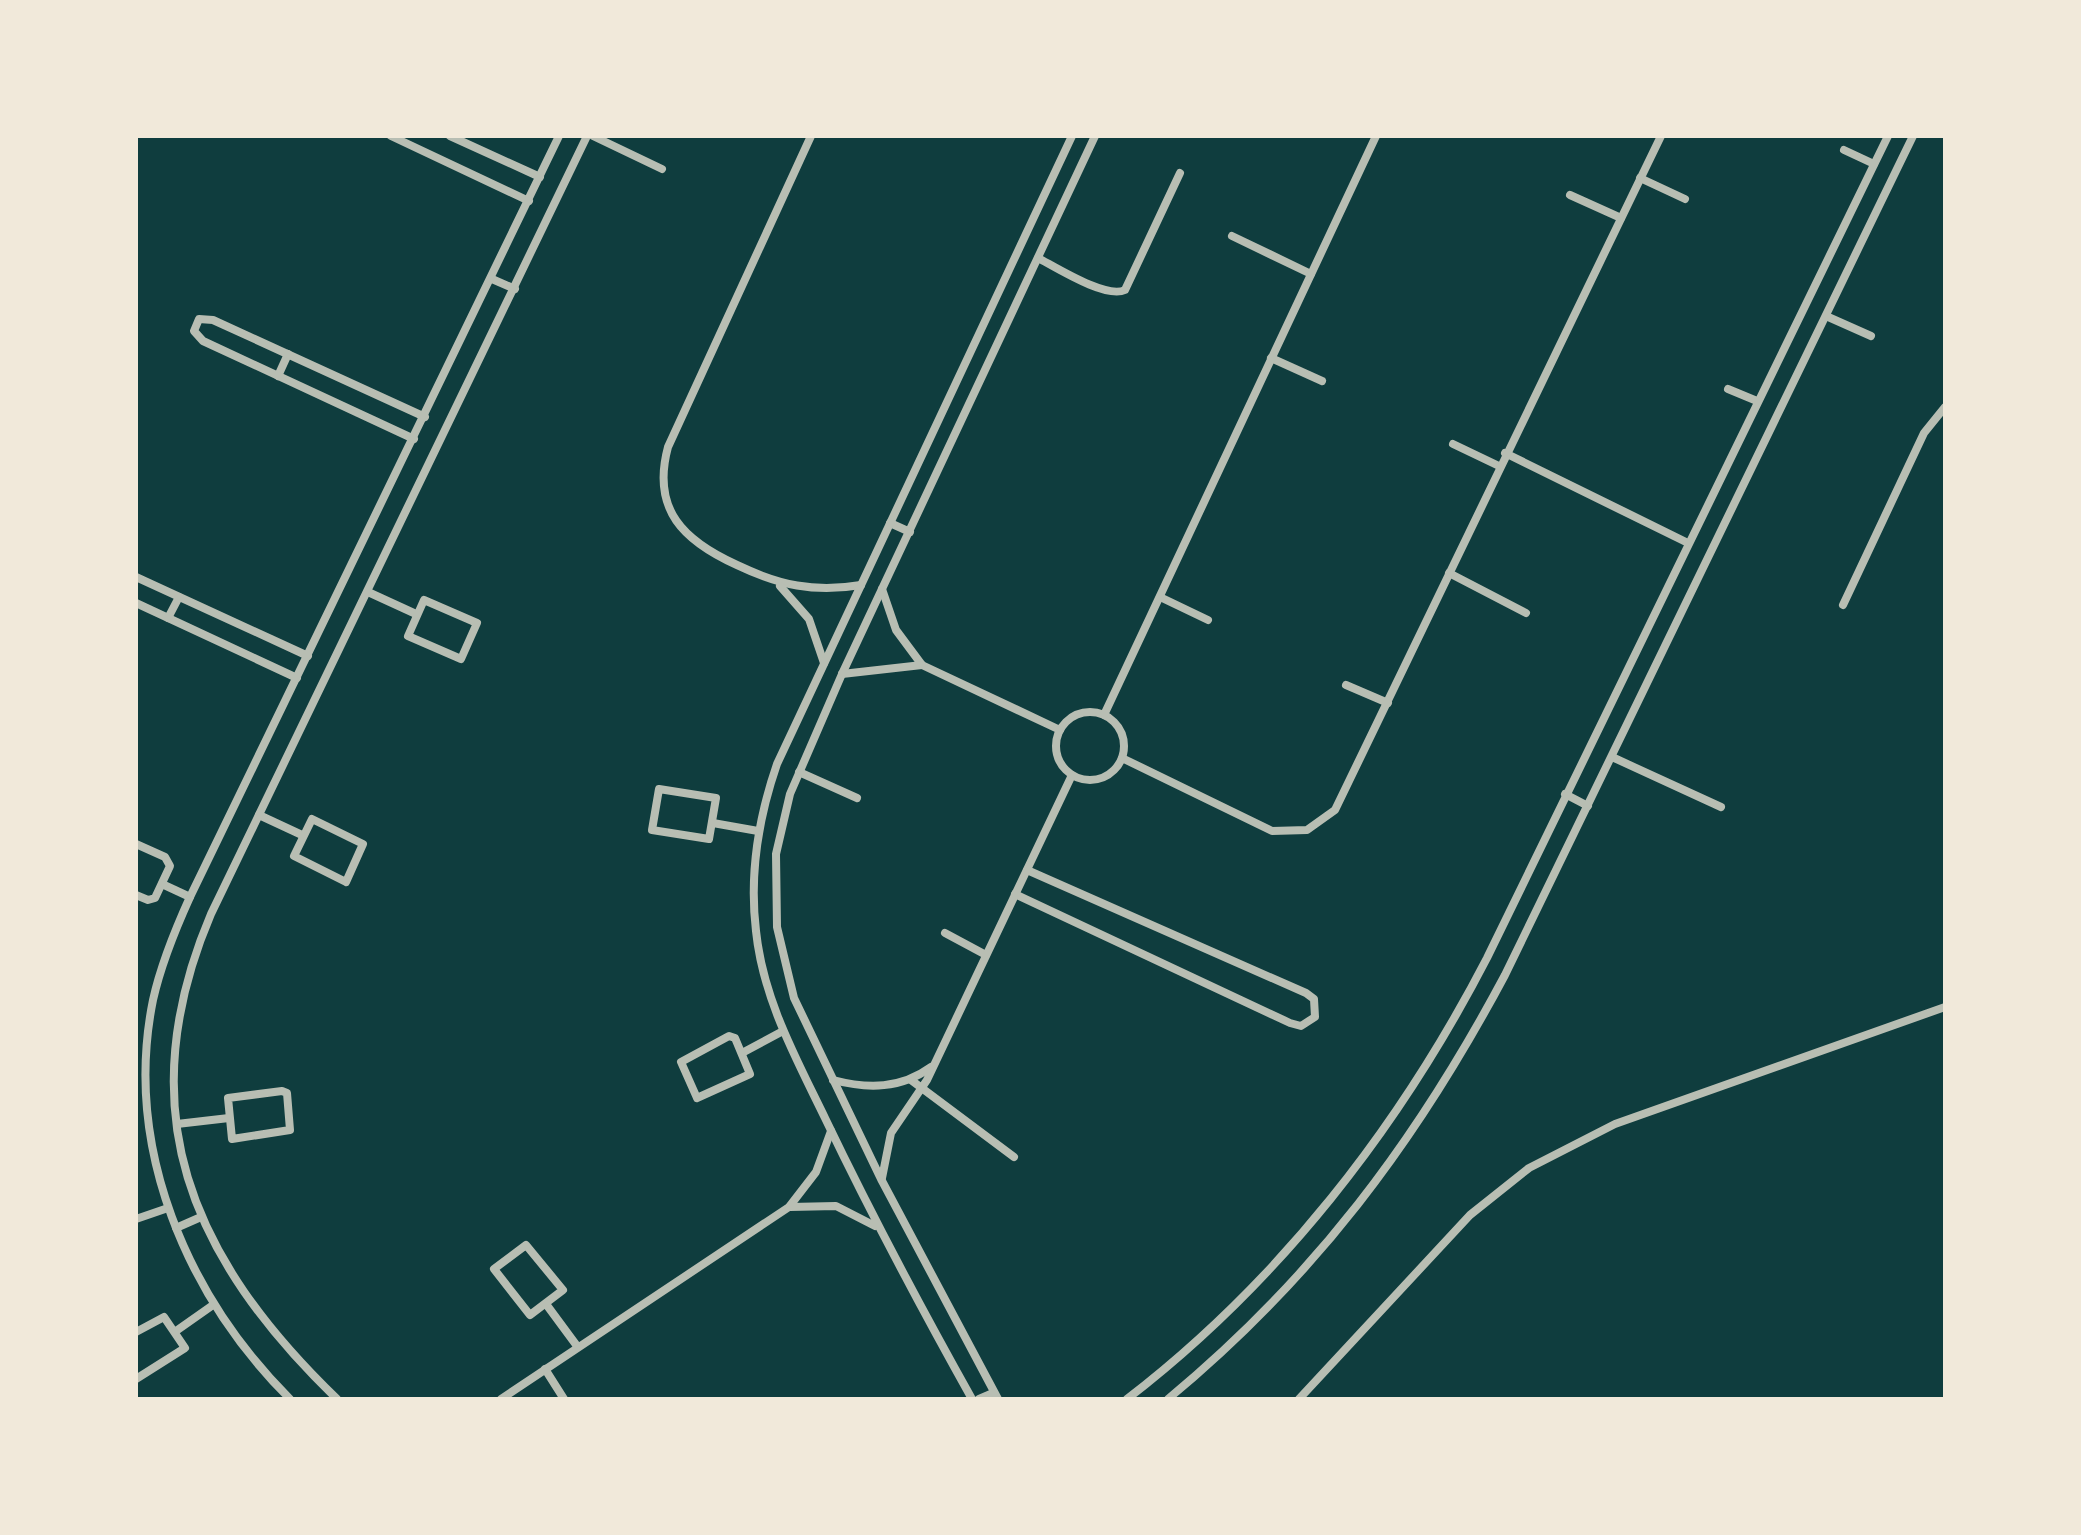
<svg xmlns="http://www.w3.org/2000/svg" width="2081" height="1535" viewBox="0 0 2081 1535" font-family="Inter,sans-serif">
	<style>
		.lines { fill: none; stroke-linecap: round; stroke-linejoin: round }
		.minor { stroke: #b8beb3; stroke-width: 8 }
	</style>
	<rect width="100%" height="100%" fill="#0f3d3e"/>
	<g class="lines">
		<g class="minor">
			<polyline points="391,136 529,201"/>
			<polyline points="450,136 540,177"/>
			<polyline points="593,136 662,169"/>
			<path d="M811 136 668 447C651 510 684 541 737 565 779 585 814 593 861 585"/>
			<polyline points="1844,150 1874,164"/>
			<polyline points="1640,178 1685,199"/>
			<polyline points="1570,195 1621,218"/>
			<polyline points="1232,236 1311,274"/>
			<path d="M1038 258C1057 268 1106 299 1125 290L1180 173"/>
			<polyline points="492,279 515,289"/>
			<polyline points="1826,316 1871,336"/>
			<polyline points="1271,358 1322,381"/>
			<polyline points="278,376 288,354"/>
			<polyline points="1728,389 1757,401"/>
			<polyline points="414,439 203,341 194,331 199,319 213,320 425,417"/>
			<polyline points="1453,444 1499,466"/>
			<polyline points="1505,453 1688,543"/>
			<polyline points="890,523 910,532"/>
			<polyline points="1449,573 1526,613"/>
			<polyline points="136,577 308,656"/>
			<polyline points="780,586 809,619 824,663"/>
			<polyline points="882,589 896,630 922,665 1060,730"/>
			<polyline points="368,592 416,614"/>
			<polyline points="1160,597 1208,620"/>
			<polygon points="424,600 477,623 461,659 408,636"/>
			<polyline points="136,603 297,678"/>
			<polyline points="1843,605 1924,433 1945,407"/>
			<polyline points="168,618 179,597"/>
			<polyline points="842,674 922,665"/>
			<polyline points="1346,685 1388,703"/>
			<circle cx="1090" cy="746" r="34"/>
			<polyline points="1104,715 1376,136"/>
			<polyline points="1612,757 1721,807"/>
			<polyline points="1122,758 1272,831 1307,830 1335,810 1661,136"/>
			<polyline points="799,772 857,798"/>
			<polygon points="659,789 716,798 709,839 652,830"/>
			<polyline points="1565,794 1588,806"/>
			<polyline points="259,815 302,835"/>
			<polygon points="312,819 363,844 346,882 294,856"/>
			<polyline points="713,823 758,831"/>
			<polyline points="136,844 165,857 170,866 155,898 148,900 136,895"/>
			<polyline points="162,884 190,897"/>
			<polyline points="1015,894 1290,1023 1301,1026 1315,1017 1314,999 1306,993 1027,870"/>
			<polyline points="945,933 986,955"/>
			<polygon points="729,1036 735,1038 750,1074 697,1098 681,1062"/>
			<polyline points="742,1053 783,1031"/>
			<path d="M833 1080C868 1089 901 1089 931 1067"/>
			<polyline points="911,1080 1014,1157"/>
			<polygon points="282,1091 287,1093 290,1130 232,1139 228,1098"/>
			<polyline points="177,1124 229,1118"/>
			<polyline points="882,1178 891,1133 927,1080 1072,775"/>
			<polyline points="790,1207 836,1206 875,1226"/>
			<polyline points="136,1219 168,1208"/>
			<polyline points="176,1228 201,1217"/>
			<polygon points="526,1245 563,1290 530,1315 494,1269"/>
			<polyline points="546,1304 577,1346"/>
			<polyline points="176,1331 213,1305"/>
			<polyline points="136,1332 164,1317 185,1348 136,1379"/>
			<polyline points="545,1369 564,1399"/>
			<path d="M290 1399C187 1296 123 1148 153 1000 161 964 175 930 190 897L559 136"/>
			<path d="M337 1399C191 1258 127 1111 211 914L587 136"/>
			<polyline points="501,1399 789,1207 816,1172 831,1131"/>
			<path d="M972 1399C920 1306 871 1214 825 1118 796 1058 763 999 756 931 749 873 758 819 777 764L1072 136"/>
			<polyline points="979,1399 993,1393"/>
			<polyline points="998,1399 881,1179 794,998 777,927 776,854 790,794 842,674 1095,136"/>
			<path d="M1127 1399C1279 1282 1399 1128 1487 958L1888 136"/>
			<path d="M1168 1399C1314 1278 1416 1142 1505 975L1913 136"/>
			<polyline points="1299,1399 1470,1215 1529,1168 1615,1124 1945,1007"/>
		</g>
	</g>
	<rect width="2081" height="1535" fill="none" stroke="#f1e9da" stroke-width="276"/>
</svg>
